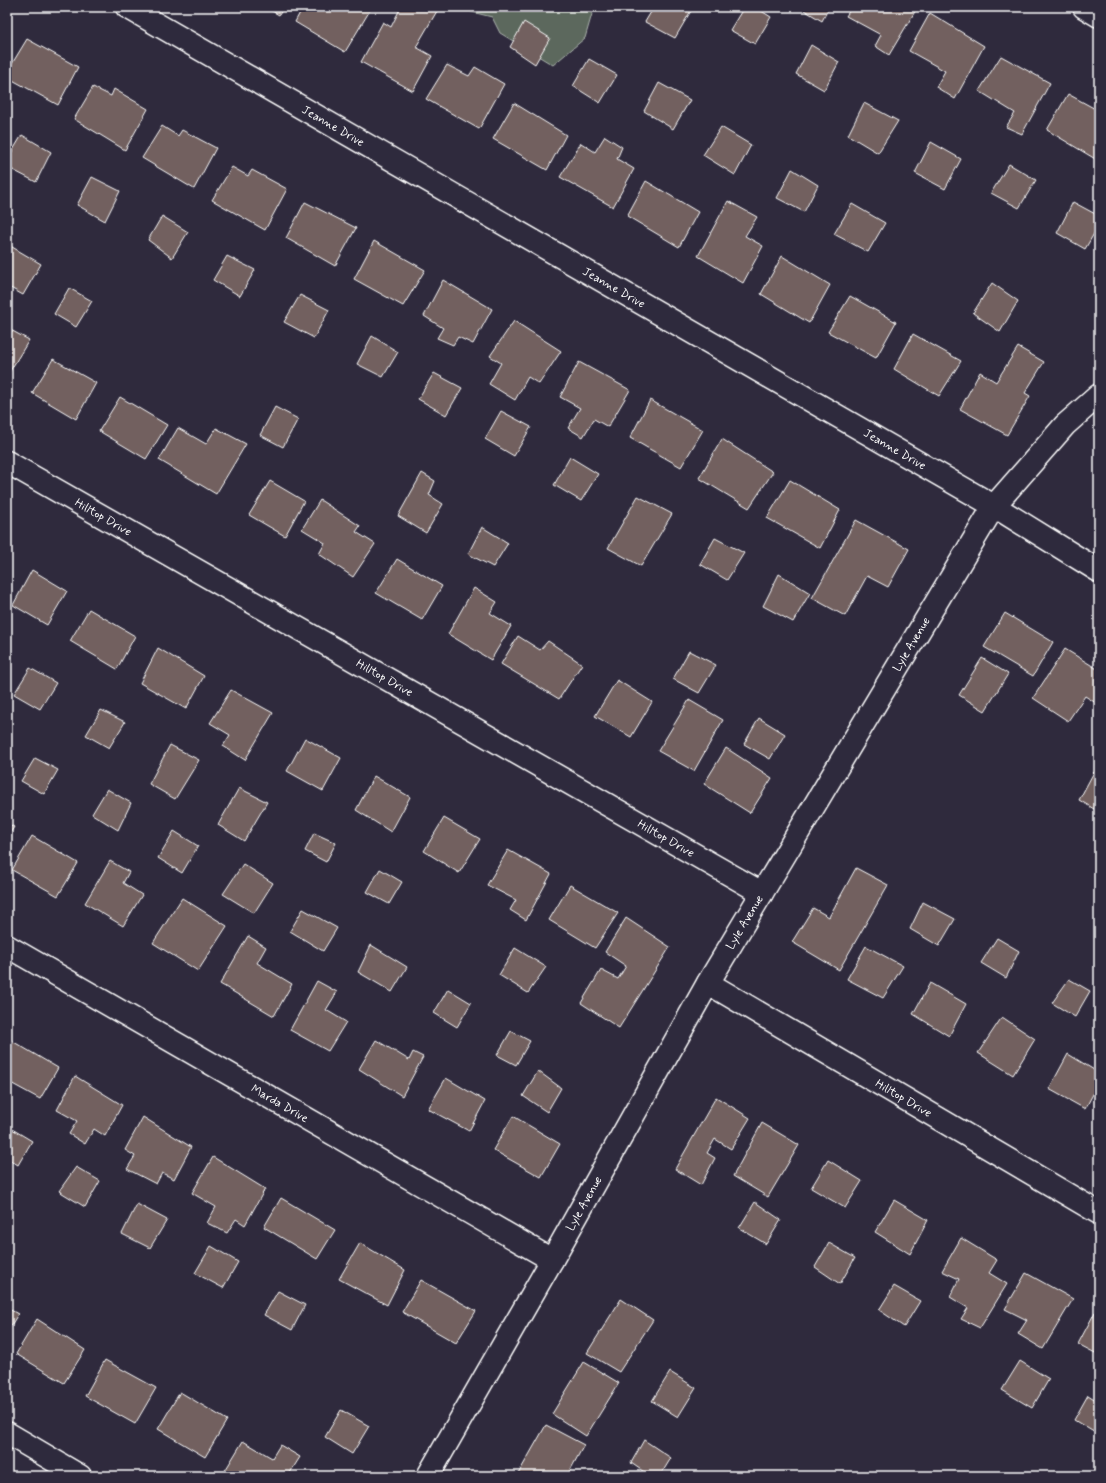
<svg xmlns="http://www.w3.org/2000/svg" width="1106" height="1483" viewBox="0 0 1106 1483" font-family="Mynerve,sans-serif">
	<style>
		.green { fill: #5b685d; stroke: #adb4ae }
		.building { fill: #72615f; stroke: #fff }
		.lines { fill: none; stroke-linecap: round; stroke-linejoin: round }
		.minor-casing { stroke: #fff; stroke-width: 25 }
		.minor { stroke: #2f2a3d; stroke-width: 22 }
		.labels { text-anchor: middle; stroke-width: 3; stroke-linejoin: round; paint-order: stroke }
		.street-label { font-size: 12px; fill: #fff; stroke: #2f2a3d }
	</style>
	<rect width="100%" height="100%" fill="#2f2a3d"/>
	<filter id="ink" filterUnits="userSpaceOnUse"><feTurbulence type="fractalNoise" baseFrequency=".025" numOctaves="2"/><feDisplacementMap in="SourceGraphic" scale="8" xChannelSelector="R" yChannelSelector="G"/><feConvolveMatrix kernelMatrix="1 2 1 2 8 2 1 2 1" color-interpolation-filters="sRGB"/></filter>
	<g filter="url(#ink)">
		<polygon class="green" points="438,7 594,7 585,38 553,65 500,33 492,17 468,11"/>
		<g class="building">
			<polygon points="265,7 284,7 279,15"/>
			<polygon points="303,7 372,7 345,52 295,22"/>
			<polygon points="401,7 430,7 437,11 416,47 432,56 413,91 361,62 383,22 391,27"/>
			<polygon points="654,7 689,7 692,9 675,38 645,22"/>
			<polygon points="744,7 755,7 771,17 755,44 730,30"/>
			<polygon points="799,7 829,7 822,21"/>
			<polygon points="852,7 916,7 917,8 889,55 875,46 881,35 846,16"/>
			<polygon points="930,13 984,46 955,99 936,87 945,71 909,51"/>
			<polygon points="524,22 550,38 535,64 510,47"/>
			<polygon points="27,39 78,67 58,105 7,77 7,72"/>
			<polygon points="811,45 839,62 824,90 796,74"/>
			<polygon points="1001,56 1050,83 1022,134 1006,127 1015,113 979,91"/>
			<polygon points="589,59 617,75 600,103 573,86"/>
			<polygon points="447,65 469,76 475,67 504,84 479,129 426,99"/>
			<polygon points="659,83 690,100 673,129 644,111"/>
			<polygon points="93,87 111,96 114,89 148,109 125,150 74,119"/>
			<polygon points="1068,94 1099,111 1099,156 1097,160 1047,130"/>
			<polygon points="514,103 566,135 547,170 493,139"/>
			<polygon points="864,103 898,121 878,153 848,135"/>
			<polygon points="162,126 178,136 182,130 216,148 194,189 142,158"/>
			<polygon points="721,127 751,145 735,175 703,155"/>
			<polygon points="22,135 51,152 36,182 7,167 7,160"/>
			<polygon points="605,136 622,147 617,159 634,169 613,207 560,177 581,143 595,152"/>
			<polygon points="931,142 961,159 945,189 915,173"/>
			<polygon points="1009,164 1036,180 1019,208 991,193"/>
			<polygon points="232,167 248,176 252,170 287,189 265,230 212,200"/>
			<polygon points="792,169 818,185 804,212 777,198"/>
			<polygon points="92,177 120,191 105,221 77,205"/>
			<polygon points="646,181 698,212 679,247 627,216"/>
			<polygon points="728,201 757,217 745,236 763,246 743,283 698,256"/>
			<polygon points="305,202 356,228 335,266 286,238"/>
			<polygon points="1073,202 1099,216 1099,225 1085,249 1057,233"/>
			<polygon points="852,204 885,223 868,252 834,234"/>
			<polygon points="162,216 188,232 172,258 148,240"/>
			<polygon points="374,241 425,270 403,306 354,279"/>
			<polygon points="7,244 41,264 23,295 7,286"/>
			<polygon points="227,256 255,270 240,296 213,280"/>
			<polygon points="782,256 830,285 809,323 761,294"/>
			<polygon points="443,280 492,309 473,344 458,337 453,345 437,338 443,328 424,316"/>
			<polygon points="992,283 1018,301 1000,332 973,313"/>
			<polygon points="69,288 92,301 76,327 54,314"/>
			<polygon points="300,295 329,310 314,338 284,322"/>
			<polygon points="850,296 896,322 876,358 828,332"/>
			<polygon points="514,321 561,351 539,384 528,377 515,400 489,384 501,363 490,356"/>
			<polygon points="7,328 29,340 7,376"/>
			<polygon points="913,334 961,361 939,396 894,369"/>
			<polygon points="372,336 398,352 383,377 357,364"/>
			<polygon points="1018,347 1044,362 1025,393 1030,396 1007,435 960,409 980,372 996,382"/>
			<polygon points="53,359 96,383 76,419 32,393"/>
			<polygon points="579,362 630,390 608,427 594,419 583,437 568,428 580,408 560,397"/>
			<polygon points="434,373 462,388 446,415 418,399"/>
			<polygon points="120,397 167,425 146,459 99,431"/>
			<polygon points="650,400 703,430 681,467 630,438"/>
			<polygon points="275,407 298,419 283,447 260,435"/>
			<polygon points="501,411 531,427 514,456 485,439"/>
			<polygon points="178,428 206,444 216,428 246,444 216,494 159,460"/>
			<polygon points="722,439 773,472 749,508 699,478"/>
			<polygon points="570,457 598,474 581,501 554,485"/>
			<polygon points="422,473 435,481 429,495 443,504 426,533 398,516"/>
			<polygon points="790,480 840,510 820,548 767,518"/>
			<polygon points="270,481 304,501 285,536 249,515"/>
			<polygon points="638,496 672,514 641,566 608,548"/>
			<polygon points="320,500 360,526 356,532 375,544 353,577 319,554 325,543 302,529"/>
			<polygon points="856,520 909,549 888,587 867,576 845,616 812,598"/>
			<polygon points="482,527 508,543 493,567 468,554"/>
			<polygon points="715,538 744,553 727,580 700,564"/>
			<polygon points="397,559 442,586 422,620 376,593"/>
			<polygon points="32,570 67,591 47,625 13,605"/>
			<polygon points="779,574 810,593 793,622 763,606"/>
			<polygon points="474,588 497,602 490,613 511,626 491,660 448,634"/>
			<polygon points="89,609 135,636 117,669 70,641"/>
			<polygon points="1005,613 1053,642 1033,676 984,647"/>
			<polygon points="518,636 540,650 548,641 582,664 559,699 501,664"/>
			<polygon points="158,648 204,676 186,709 140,683"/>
			<polygon points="1065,649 1099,670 1099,705 1085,696 1068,721 1033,698"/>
			<polygon points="689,651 716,665 699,693 673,679"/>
			<polygon points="982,658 1008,674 985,711 959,695"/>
			<polygon points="30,668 56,683 40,709 14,694"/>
			<polygon points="617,680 652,702 631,737 595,716"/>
			<polygon points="231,690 273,713 245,760 223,746 230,735 210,723"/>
			<polygon points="689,700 723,720 694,771 658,751"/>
			<polygon points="101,710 125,722 109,748 86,735"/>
			<polygon points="759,718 785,734 770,759 744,744"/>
			<polygon points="305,738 341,758 323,791 287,771"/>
			<polygon points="170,745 199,760 175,799 149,784"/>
			<polygon points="726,748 772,778 750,813 704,784"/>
			<polygon points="35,758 58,770 44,794 21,781"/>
			<polygon points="1094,772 1099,775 1099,812 1079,800"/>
			<polygon points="374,776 410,797 391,832 356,810"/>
			<polygon points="239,788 267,802 244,841 218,825"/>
			<polygon points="107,789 131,803 118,830 92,814"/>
			<polygon points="444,818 480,839 459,873 424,851"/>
			<polygon points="7,823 14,827 7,838"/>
			<polygon points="174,831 198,846 182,873 158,858"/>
			<polygon points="314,833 336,843 326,862 305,851"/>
			<polygon points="32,836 78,863 58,896 12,870"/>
			<polygon points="508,850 551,874 526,920 510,910 516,900 487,885"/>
			<polygon points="110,861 129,872 123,883 142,895 123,926 85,903"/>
			<polygon points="243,864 273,883 254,913 223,894"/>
			<polygon points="856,868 888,885 839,970 792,942 813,908 829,917"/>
			<polygon points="380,869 402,882 389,904 367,892"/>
			<polygon points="570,885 618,913 595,948 549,920"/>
			<polygon points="182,898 227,926 198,971 153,943"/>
			<polygon points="923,902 955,919 939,946 910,929"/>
			<polygon points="303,909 337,928 323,951 290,931"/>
			<polygon points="626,918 670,947 619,1028 581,1003 601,970 618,979 626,966 605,952"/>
			<polygon points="248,936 266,947 257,963 292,984 274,1016 220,984"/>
			<polygon points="997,938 1019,951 1006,978 981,963"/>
			<polygon points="371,945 407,967 392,992 358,972"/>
			<polygon points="866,946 903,966 883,998 847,979"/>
			<polygon points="515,948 546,967 528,993 499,975"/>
			<polygon points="1069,979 1090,991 1075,1017 1052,1003"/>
			<polygon points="317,981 337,992 326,1010 346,1022 328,1051 290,1030"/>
			<polygon points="930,983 966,1004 949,1036 913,1014"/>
			<polygon points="448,989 471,1003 457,1027 434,1013"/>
			<polygon points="1002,1017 1035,1039 1013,1075 978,1053"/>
			<polygon points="511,1031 530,1041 516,1065 497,1055"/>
			<polygon points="7,1038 58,1068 40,1099 7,1081"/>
			<polygon points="376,1040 409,1060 413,1052 423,1057 402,1096 359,1069"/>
			<polygon points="1068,1054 1099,1073 1099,1083 1085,1109 1049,1089"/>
			<polygon points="538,1071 561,1088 547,1112 523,1096"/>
			<polygon points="75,1076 122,1105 105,1136 94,1129 85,1144 69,1134 77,1121 57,1110"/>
			<polygon points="446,1078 485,1101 469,1131 428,1109"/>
			<polygon points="716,1097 750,1118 731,1149 715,1139 707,1153 715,1158 701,1185 675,1169"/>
			<polygon points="513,1116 560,1144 541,1177 493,1150"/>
			<polygon points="143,1117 191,1147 174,1179 162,1173 156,1184 127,1169 135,1156 125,1150"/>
			<polygon points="762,1123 799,1145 768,1197 733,1176"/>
			<polygon points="7,1126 32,1141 18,1165 7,1158"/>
			<polygon points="213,1157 265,1189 245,1225 236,1219 227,1233 207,1223 216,1207 192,1193"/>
			<polygon points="828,1160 862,1181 845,1208 811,1188"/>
			<polygon points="76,1167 100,1181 85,1207 59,1191"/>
			<polygon points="281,1198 335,1230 317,1259 264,1227"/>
			<polygon points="894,1200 928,1220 910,1254 875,1232"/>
			<polygon points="755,1202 781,1220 766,1244 739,1228"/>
			<polygon points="137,1204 167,1220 150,1248 122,1234"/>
			<polygon points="961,1238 997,1260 989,1273 1007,1284 980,1328 961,1319 968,1308 950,1297 959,1279 942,1271"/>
			<polygon points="360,1243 405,1270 387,1305 339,1279"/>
			<polygon points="829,1243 855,1258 840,1284 815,1267"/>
			<polygon points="211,1246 238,1262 223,1288 195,1273"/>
			<polygon points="1026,1273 1073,1299 1043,1349 1018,1334 1027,1320 1005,1309"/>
			<polygon points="421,1280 476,1311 456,1343 402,1312"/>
			<polygon points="894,1286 920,1301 904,1327 879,1310"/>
			<polygon points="278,1291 305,1305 292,1330 264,1315"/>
			<polygon points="621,1299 653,1320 619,1372 587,1353"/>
			<polygon points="7,1308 18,1314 7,1332"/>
			<polygon points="1095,1312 1099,1314 1099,1355 1078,1344"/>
			<polygon points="37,1319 85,1350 64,1383 16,1354"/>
			<polygon points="105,1360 156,1388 135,1424 85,1396"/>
			<polygon points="1020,1361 1049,1379 1032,1408 1002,1390"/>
			<polygon points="584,1362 619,1383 586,1436 552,1414"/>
			<polygon points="670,1372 696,1388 678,1417 652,1401"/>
			<polygon points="180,1392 227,1420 205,1457 158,1429"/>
			<polygon points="1088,1395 1099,1402 1099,1430 1097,1434 1074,1420"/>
			<polygon points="341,1410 369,1426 352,1454 325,1437"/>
			<polygon points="546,1425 584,1445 567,1476 517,1476"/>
			<polygon points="644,1440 671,1458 660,1476 650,1476 631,1463"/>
			<polygon points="243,1441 272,1458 280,1445 300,1457 288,1476 226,1476 223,1474"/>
		</g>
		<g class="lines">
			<g class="minor-casing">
				<g id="minor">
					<path id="s1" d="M127 7 994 506 1099 571"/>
					<polyline points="1084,7 1099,16"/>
					<path id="s2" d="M7 462 762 893"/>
					<path id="s3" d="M7 946 552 1260"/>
					<path id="s4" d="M708 983 1099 1213"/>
					<polyline points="7,1433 80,1476"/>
					<path id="s5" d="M428 1476 552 1260 708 983 994 506 1065 425 1099 395"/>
				</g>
			</g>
			<use href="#minor" class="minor"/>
		</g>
	</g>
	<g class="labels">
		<g class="street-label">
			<text dy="4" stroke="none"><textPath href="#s1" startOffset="238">Jeanne Drive</textPath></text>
			<text dy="4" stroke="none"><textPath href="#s1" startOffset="562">Jeanne Drive</textPath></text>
			<text dy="4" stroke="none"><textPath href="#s1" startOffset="886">Jeanne Drive</textPath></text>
			<text dy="4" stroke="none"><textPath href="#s2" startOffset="111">Hilltop Drive</textPath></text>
			<text dy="4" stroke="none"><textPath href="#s5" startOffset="962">Lyle Avenue</textPath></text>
			<text dy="4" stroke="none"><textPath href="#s2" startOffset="435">Hilltop Drive</textPath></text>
			<text dy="4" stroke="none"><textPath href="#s2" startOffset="759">Hilltop Drive</textPath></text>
			<text dy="4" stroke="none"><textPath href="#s5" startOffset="638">Lyle Avenue</textPath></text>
			<text dy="4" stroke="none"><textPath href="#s4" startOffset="227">Hilltop Drive</textPath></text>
			<text dy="4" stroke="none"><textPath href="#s3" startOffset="315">Marda Drive</textPath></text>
			<text dy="4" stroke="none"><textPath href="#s5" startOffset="314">Lyle Avenue</textPath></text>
		</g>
	</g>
	<rect width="1106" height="1483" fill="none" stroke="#2f2a3d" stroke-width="24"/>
	<rect x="12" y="12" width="1082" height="1459" fill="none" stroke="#fff" stroke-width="1.5" filter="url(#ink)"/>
</svg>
